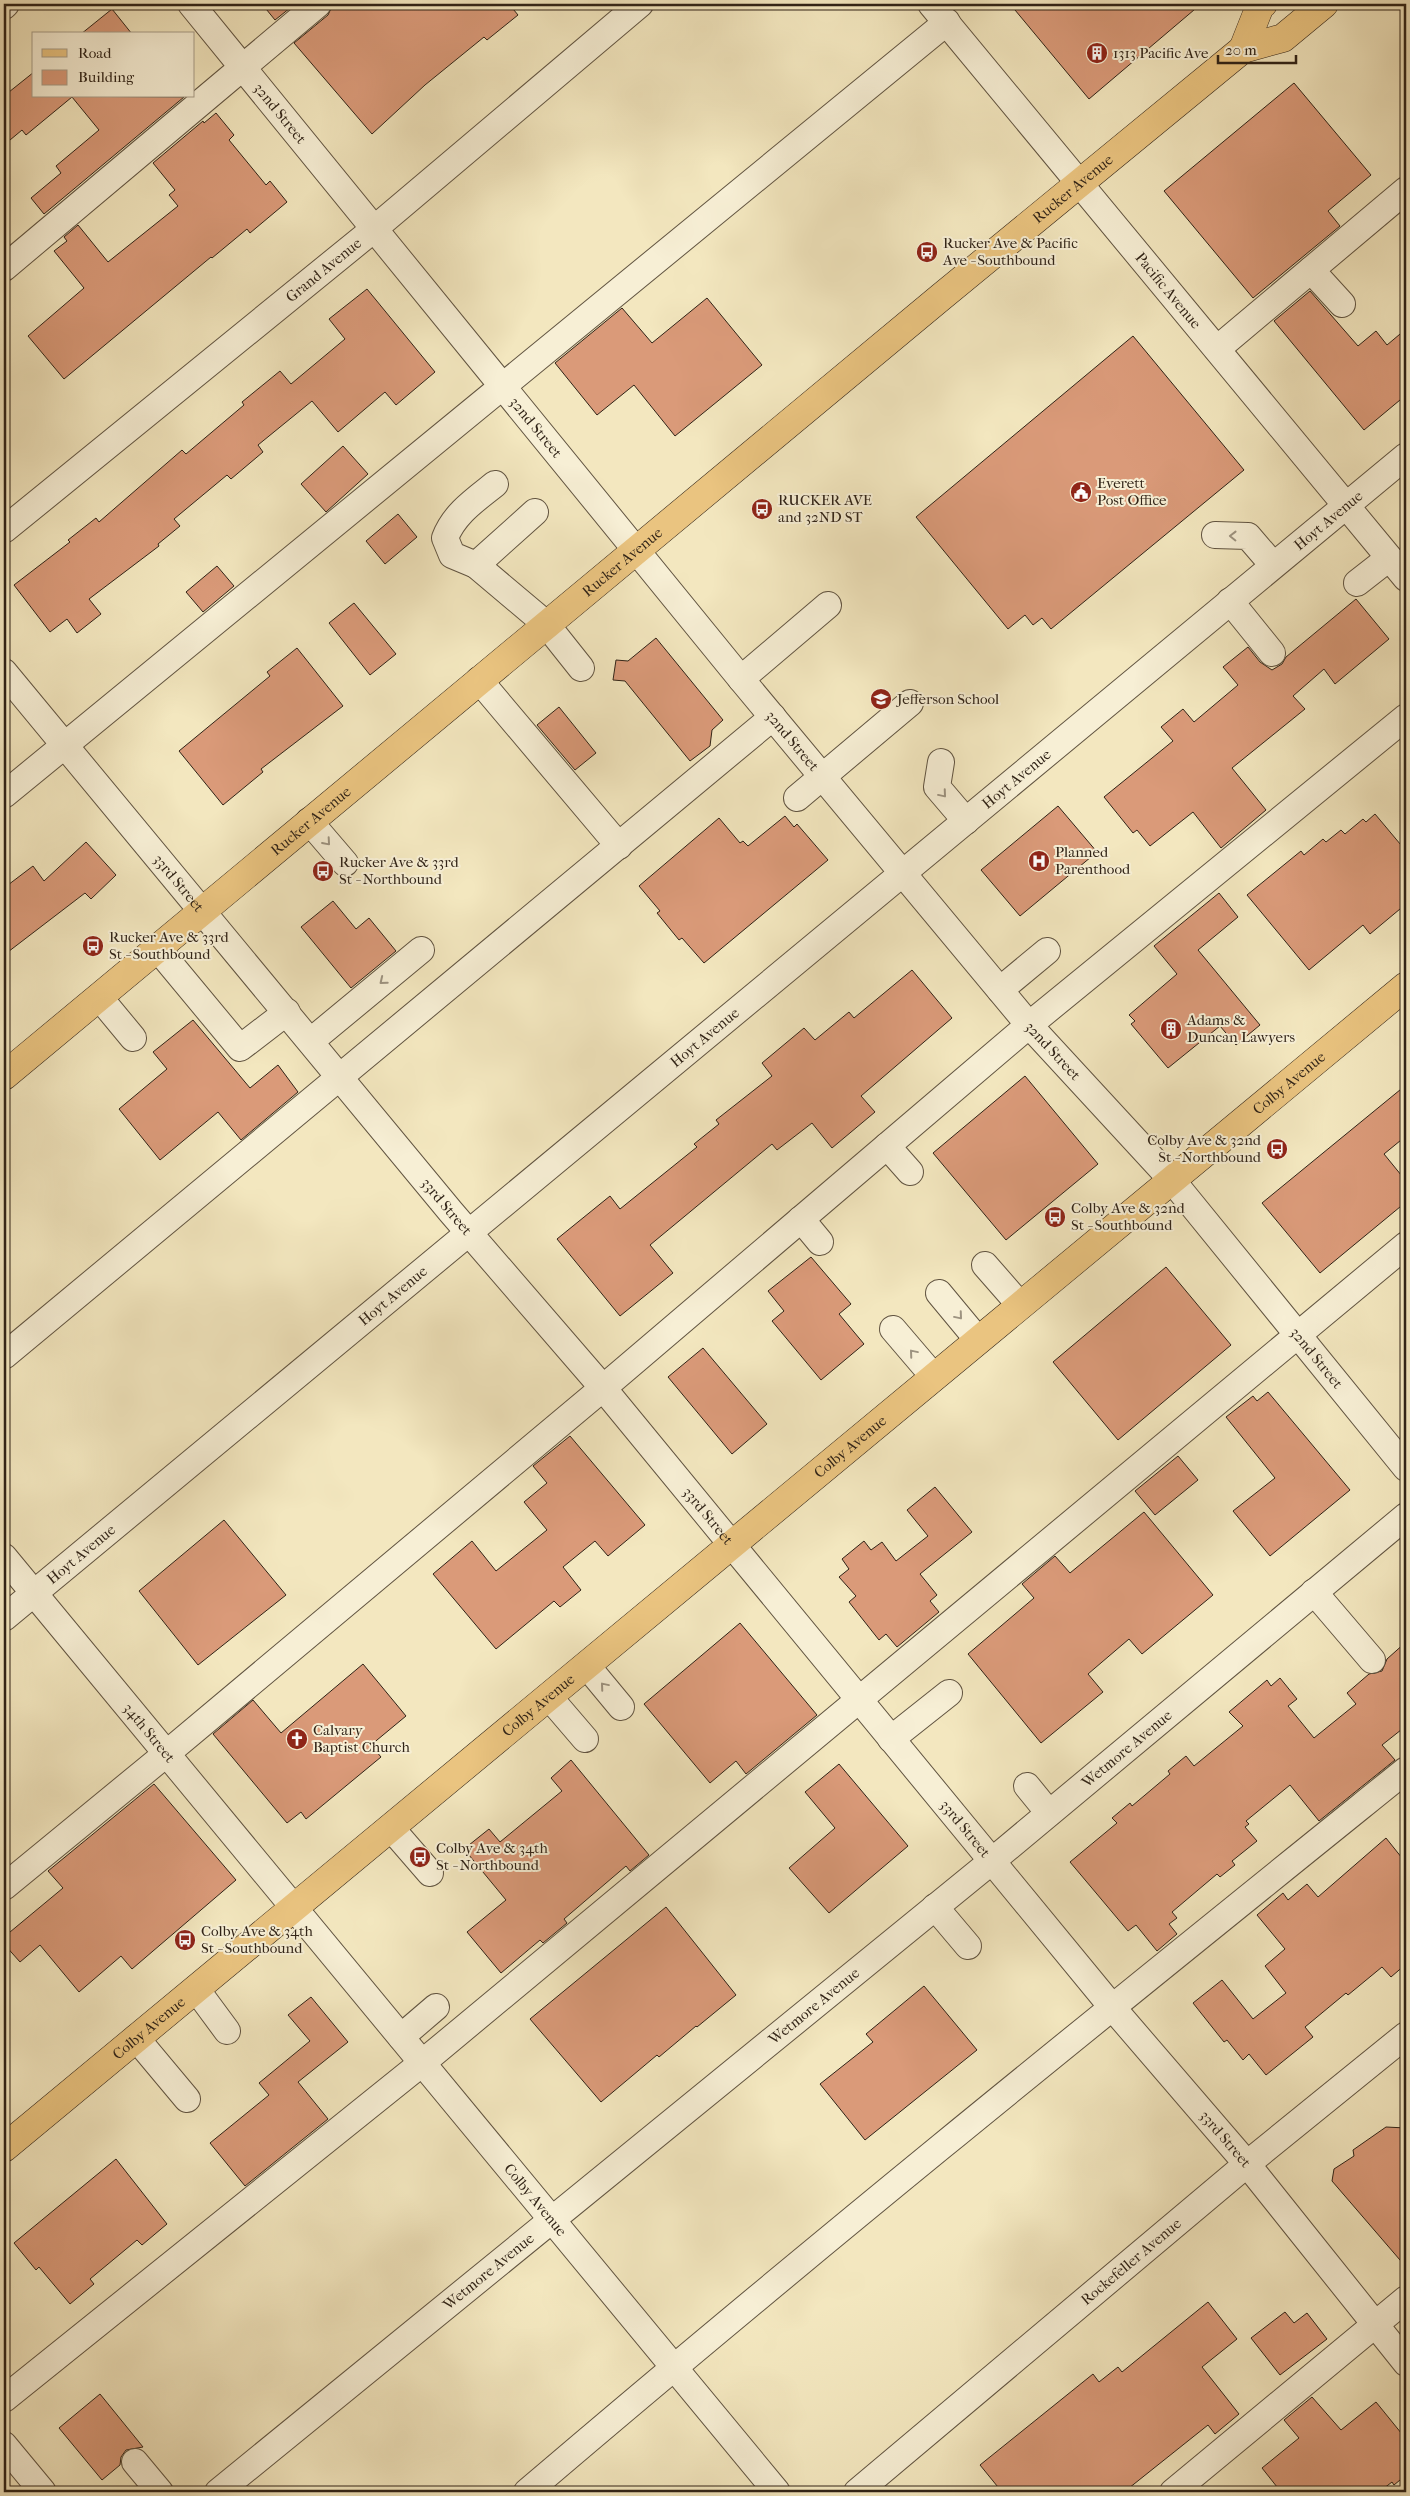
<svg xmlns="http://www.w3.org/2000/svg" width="1410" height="2496" viewBox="0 0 1410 2496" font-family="'IM FELL French Canon',serif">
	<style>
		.building { fill: #da9a79; stroke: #302317 }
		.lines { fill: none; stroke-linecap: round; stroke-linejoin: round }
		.minor-casing { stroke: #615441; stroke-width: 28 }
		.major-casing { stroke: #302317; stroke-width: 29 }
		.minor { stroke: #f7efd5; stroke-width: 26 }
		.major { stroke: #eac480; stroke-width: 28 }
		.oneway { stroke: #9d9380 }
		.labels { text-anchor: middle; stroke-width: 4; stroke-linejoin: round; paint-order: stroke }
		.poi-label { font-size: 15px; fill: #302317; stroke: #f7efd5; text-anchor: start }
		.street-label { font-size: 15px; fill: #302317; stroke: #f7efd5 }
	</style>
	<rect width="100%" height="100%" fill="#f3e7bf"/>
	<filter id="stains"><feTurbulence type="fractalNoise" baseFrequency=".004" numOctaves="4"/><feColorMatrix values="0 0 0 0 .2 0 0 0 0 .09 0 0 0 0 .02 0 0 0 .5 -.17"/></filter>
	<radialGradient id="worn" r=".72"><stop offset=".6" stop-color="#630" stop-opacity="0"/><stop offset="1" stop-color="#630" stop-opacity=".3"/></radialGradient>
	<g class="building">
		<polygon points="262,4 295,4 275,20"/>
		<polygon points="333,4 509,4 518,15 487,40 484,37 425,85 372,134 294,43 328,15"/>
		<polygon points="1010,4 1201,4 1089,99"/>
		<polygon points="112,9 132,34 81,34"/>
		<polygon points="34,72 34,96 184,97 44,214 31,198 61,173 56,166 99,130 72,97 26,135 22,130 4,145 4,96"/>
		<polygon points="1294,83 1371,175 1328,211 1340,226 1253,298 1164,191"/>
		<polygon points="216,113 234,135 229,140 266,185 270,181 287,202 250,233 247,229 212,258 211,257 64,379 28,336 84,288 54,251 67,241 64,237 78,225 108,262 178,206 169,195 175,190 153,163 203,121 204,123"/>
		<polygon points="367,289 435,372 396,405 385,392 338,432 312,401 258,445 263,452 231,479 227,475 174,519 180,526 158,544 159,546 89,599 101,614 77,633 67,619 50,632 14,585 70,542 68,540 96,518 99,522 182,450 186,454 244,405 242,402 280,371 291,384 345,339 329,319"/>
		<polygon points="1310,291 1358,346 1376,331 1387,345 1406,329 1406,395 1364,430 1274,321"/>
		<polygon points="707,298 762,365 675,436 634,385 597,415 555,363 622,308 652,343"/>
		<polygon points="1133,336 1244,470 1051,629 1042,618 1033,625 1025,615 1008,629 916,517"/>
		<polygon points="343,446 368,474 326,512 301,484"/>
		<polygon points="398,514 417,537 385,564 366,541"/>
		<polygon points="217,566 234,586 203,612 186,592"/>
		<polygon points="1356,599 1389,639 1335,684 1324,669 1293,696 1305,709 1232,768 1266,810 1221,848 1193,812 1150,846 1137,830 1133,833 1104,797 1173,741 1161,727 1183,709 1194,722 1238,685 1223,667 1248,647 1260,662 1272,670 1282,664 1286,657"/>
		<polygon points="354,603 396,654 370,675 329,623"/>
		<polygon points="656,638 723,720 712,730 710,746 690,761 625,681 613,680 616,660 628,661"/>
		<polygon points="297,648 343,706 261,769 263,772 223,805 179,751 270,676 267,672"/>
		<polygon points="559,707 596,753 575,770 537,725"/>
		<polygon points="1058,806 1097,852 1020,916 981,870"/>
		<polygon points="1375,814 1406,851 1406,904 1370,934 1363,925 1309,970 1247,895 1301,851 1304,855 1323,839 1326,842 1341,830 1345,834 1363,819 1366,822"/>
		<polygon points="785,816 794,827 797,824 828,860 704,963 682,938 679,940 657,913 660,911 639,886 719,818 740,843 743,841 748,846"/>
		<polygon points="86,842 116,875 91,899 85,893 4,955 4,888 33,866 44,881"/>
		<polygon points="1219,893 1238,917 1198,950 1260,1025 1236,1045 1220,1026 1168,1068 1131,1024 1135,1021 1129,1015 1177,974 1154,946"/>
		<polygon points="333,901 356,929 369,918 396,951 351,988 301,927"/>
		<polygon points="912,970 952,1018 861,1096 875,1112 832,1148 812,1123 777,1150 772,1144 650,1245 673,1273 620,1316 557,1239 610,1196 620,1209 697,1147 694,1144 719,1124 716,1120 772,1076 762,1063 804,1028 815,1040 849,1012 854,1018"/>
		<polygon points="193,1020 250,1088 278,1065 298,1092 241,1140 218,1112 160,1160 119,1109 167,1069 153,1052"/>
		<polygon points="1025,1076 1098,1164 1006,1240 933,1153"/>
		<polygon points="1406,1085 1406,1136 1384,1154 1406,1181 1406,1202 1320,1273 1262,1203"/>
		<polygon points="811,1257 851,1304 839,1314 864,1344 821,1380 772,1321 784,1311 768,1291"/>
		<polygon points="1166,1267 1231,1345 1118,1440 1053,1362"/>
		<polygon points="703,1348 767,1424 732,1454 668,1377"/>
		<polygon points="1268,1392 1350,1490 1270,1556 1233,1511 1275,1478 1226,1417 1253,1396 1257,1401"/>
		<polygon points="570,1436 645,1525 608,1556 595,1541 563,1567 581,1590 560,1607 554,1601 496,1649 433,1574 472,1541 496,1571 547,1530 524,1502 547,1483 533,1466"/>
		<polygon points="1178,1456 1198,1480 1155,1515 1135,1491"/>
		<polygon points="935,1487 972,1532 920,1574 937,1595 930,1601 939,1612 897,1647 886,1634 879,1640 849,1602 856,1596 839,1577 849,1569 842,1559 864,1541 871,1550 882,1542 896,1561 928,1536 907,1510"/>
		<polygon points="1144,1512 1213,1595 1142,1654 1129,1639 1088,1674 1103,1692 1041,1743 968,1654 1034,1598 1022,1584 1055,1556 1070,1573"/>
		<polygon points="224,1520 286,1595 198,1665 139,1591"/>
		<polygon points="740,1623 817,1715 746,1774 736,1761 710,1783 644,1704"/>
		<polygon points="1406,1642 1406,1726 1382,1745 1395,1760 1319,1821 1290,1785 1246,1821 1249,1824 1245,1827 1257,1841 1232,1861 1235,1865 1220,1877 1217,1874 1172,1912 1177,1918 1169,1924 1177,1934 1157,1951 1136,1925 1128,1931 1070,1862 1117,1823 1112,1818 1130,1803 1132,1806 1170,1774 1168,1771 1186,1756 1194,1766 1243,1726 1229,1712 1267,1680 1271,1686 1280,1678 1297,1699 1288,1706 1314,1738 1356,1704 1347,1693 1369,1674 1382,1671 1387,1659"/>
		<polygon points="363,1664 406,1716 371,1745 381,1757 306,1819 301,1812 287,1823 213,1734 253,1700 281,1733"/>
		<polygon points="571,1760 649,1855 630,1871 626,1866 564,1919 567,1923 543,1943 540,1940 501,1973 467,1932 506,1900 464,1849 489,1829 500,1842 562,1791 551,1778"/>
		<polygon points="839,1764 908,1846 829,1913 789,1868 835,1828 805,1792"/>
		<polygon points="154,1784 236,1880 132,1969 121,1956 79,1992 40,1945 20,1962 4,1944 4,1937 63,1888 48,1871"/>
		<polygon points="1386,1838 1406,1863 1406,1964 1391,1977 1382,1967 1348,1995 1346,1993 1305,2027 1313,2037 1266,2075 1249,2054 1243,2060 1227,2040 1224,2042 1193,2003 1222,1980 1253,2019 1286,1993 1265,1966 1285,1949 1257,1915 1283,1893 1288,1900 1307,1884 1318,1897"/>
		<polygon points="666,1907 736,1995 697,2027 696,2026 659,2057 657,2055 601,2102 530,2019"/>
		<polygon points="924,1986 977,2050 865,2140 820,2084 873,2042 866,2034"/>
		<polygon points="311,1997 348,2042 298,2082 328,2119 245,2186 210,2143 269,2095 259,2083 310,2041 288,2015"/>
		<polygon points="1386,2127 1406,2128 1406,2267 1332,2181 1334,2169 1354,2156 1353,2150"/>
		<polygon points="116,2159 167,2224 142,2245 137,2240 90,2279 94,2284 70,2304 39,2267 36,2270 14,2243"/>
		<polygon points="1208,2302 1237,2339 1202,2367 1239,2414 1215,2434 1208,2425 1124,2492 1002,2492 980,2465 1093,2374 1099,2382 1118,2367 1122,2372"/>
		<polygon points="1285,2312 1294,2323 1307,2313 1327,2339 1280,2375 1251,2338"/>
		<polygon points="100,2394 143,2447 126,2450 121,2457 120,2465 102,2480 59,2428"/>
		<polygon points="1312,2397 1341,2430 1376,2402 1406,2439 1406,2475 1394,2485 1392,2482 1379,2492 1281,2492 1262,2468 1299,2438 1284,2420"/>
	</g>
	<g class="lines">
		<g class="minor-casing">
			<g id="minor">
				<path id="s1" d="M191 4 741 679 1029 1025 1171 1179 1406 1468"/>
				<path id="s2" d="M931 4 1406 578"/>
				<polyline points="4,6 6,4"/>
				<polyline points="4,268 318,4"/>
				<polyline points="1311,270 1342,304"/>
				<polyline points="1217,349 1406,190"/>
				<polyline points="535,512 476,565 546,624 581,668"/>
				<path id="s3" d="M4 530 374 229 640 4"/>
				<polyline points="1215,535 1248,536 1273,565"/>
				<path d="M476 565 452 555 445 538C454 514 475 500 495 484"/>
				<polyline points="1357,583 1389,558"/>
				<polyline points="1230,601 1272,653"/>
				<path id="s4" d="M4 672 451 1212 603 1388 732 1545 1112 2007 1247 2164 1406 2363"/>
				<polyline points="741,679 828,605"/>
				<polyline points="479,680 619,846"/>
				<polyline points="941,762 937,787 966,821"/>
				<polyline points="4,795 947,22"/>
				<polyline points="797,798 910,703"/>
				<polyline points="309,821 345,863"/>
				<polyline points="157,948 240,1048 287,1012"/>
				<polyline points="1000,990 1047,951"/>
				<polyline points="99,997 133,1038"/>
				<polyline points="311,1041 421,950"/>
				<polyline points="887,1146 910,1172"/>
				<polyline points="801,1219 820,1242"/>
				<polyline points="985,1265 1020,1305"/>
				<polyline points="939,1293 978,1340"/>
				<polyline points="893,1329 934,1377"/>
				<polyline points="4,1356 773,717"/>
				<path id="s5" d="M4 1557 777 2492"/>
				<polyline points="1314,1592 1372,1660"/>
				<path id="s6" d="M4 1618 1406 456"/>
				<polyline points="587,1666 621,1707"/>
				<polyline points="549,1697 585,1739"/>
				<polyline points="891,1739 949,1693"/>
				<polyline points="1027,1786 1049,1813"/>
				<polyline points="391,1828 430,1873"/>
				<polyline points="4,1887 166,1754 603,1388 1029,1025 1406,717"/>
				<polyline points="935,1907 968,1946"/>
				<polyline points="196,1989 227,2031"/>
				<polyline points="401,2037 436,2007"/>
				<polyline points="136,2038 187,2099"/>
				<polyline points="4,2399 422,2063 1406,1245"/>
				<polyline points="4,2445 43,2492"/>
				<polyline points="135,2462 160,2492"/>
				<path id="s7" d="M218 2492 992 1861 1406 1516"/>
				<path d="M527 2492C815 2246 1111 2008 1406 1770"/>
				<path id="s8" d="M857 2492 1247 2164 1406 2035"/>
				<polyline points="1173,2492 1406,2299"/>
			</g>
		</g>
		<g class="major-casing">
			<g id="major">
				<polyline points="1243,49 1260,6 1263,4"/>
				<path id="s9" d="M4 1076 941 297 1243 49 1283 38 1324 4"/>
				<path id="s10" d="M4 2148 1406 986"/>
			</g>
		</g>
		<use href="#minor" class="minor"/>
		<use href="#major" class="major"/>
	</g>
	<defs><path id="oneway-chevron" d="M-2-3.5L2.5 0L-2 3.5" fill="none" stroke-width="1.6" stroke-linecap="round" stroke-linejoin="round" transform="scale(1.25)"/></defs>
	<g class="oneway">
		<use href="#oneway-chevron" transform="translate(1233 536) rotate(-179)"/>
		<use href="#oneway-chevron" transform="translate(943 794) rotate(50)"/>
		<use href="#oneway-chevron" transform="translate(327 842) rotate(49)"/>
		<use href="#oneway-chevron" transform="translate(383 981) rotate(141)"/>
		<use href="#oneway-chevron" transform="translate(959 1316) rotate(50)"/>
		<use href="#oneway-chevron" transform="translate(913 1353) rotate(-130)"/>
		<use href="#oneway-chevron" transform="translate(604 1686) rotate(-130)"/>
	</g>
	<defs>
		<g id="building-disc" transform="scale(1.125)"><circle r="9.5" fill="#8f2418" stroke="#f7efd5"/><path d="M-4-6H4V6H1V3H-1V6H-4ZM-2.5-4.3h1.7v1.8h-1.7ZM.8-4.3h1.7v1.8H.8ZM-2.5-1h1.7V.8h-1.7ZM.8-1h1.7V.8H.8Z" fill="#fff"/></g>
		<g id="bus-disc" transform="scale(1.125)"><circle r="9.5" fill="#8f2418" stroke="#f7efd5"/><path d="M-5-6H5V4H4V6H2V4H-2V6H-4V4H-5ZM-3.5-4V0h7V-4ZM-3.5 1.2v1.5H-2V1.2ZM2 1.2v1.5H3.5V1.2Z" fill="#fff"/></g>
		<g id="civic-disc" transform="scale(1.125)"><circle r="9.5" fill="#8f2418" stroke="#f7efd5"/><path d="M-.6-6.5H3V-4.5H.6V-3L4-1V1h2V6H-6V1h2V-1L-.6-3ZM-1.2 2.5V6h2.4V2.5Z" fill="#fff"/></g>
		<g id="school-disc" transform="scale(1.125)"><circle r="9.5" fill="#8f2418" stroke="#f7efd5"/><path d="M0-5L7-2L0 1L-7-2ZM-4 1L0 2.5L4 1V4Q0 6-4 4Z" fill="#fff"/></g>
		<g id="hospital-disc" transform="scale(1.125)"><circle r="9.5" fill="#8f2418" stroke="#f7efd5"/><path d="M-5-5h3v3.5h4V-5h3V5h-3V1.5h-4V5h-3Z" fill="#fff"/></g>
		<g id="church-disc" transform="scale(1.125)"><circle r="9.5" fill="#8f2418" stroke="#f7efd5"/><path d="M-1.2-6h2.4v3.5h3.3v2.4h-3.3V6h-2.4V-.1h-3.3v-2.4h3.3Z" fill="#fff"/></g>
	</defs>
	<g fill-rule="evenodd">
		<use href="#building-disc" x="1097" y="53"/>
		<use href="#bus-disc" x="927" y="252"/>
		<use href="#civic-disc" x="1081" y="492"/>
		<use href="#bus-disc" x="762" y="509"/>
		<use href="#school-disc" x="881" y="699"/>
		<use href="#hospital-disc" x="1039" y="861"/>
		<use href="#bus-disc" x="323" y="871"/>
		<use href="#bus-disc" x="93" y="946"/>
		<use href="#building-disc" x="1171" y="1029"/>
		<use href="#bus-disc" x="1277" y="1149"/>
		<use href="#bus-disc" x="1055" y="1217"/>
		<use href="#church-disc" x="297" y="1739"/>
		<use href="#bus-disc" x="420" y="1857"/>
		<use href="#bus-disc" x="185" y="1940"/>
	</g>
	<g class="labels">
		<g class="poi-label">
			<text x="1113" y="58">1313 Pacific Ave</text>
			<text x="943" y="248">Rucker Ave &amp; Pacific<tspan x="943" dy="17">Ave - Southbound</tspan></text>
			<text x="1097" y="488">Everett<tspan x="1097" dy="17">Post Office</tspan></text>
			<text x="778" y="505">RUCKER AVE<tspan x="778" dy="17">and 32ND ST</tspan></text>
			<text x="897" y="704">Jefferson School</text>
			<text x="1055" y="857">Planned<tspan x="1055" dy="17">Parenthood</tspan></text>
			<text x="339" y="867">Rucker Ave &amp; 33rd<tspan x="339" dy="17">St - Northbound</tspan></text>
			<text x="109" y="942">Rucker Ave &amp; 33rd<tspan x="109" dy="17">St - Southbound</tspan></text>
			<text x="1187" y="1025">Adams &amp;<tspan x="1187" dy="17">Duncan Lawyers</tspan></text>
			<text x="1261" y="1145" text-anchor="end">Colby Ave &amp; 32nd<tspan x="1261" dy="17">St - Northbound</tspan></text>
			<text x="1071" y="1213">Colby Ave &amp; 32nd<tspan x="1071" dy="17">St - Southbound</tspan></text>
			<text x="313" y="1735">Calvary<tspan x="313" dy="17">Baptist Church</tspan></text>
			<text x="436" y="1853">Colby Ave &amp; 34th<tspan x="436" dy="17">St - Northbound</tspan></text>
			<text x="201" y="1936">Colby Ave &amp; 34th<tspan x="201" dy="17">St - Southbound</tspan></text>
		</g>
		<g class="street-label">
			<text dy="5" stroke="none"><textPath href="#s1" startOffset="141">32nd Street</textPath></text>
			<text dy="5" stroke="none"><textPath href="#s9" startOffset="1389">Rucker Avenue</textPath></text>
			<text dy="5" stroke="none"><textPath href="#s3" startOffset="412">Grand Avenue</textPath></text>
			<text dy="5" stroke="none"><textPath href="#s2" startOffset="372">Pacific Avenue</textPath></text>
			<text dy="5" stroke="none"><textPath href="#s1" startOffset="546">32nd Street</textPath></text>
			<text dy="5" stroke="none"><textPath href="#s6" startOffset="1720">Hoyt Avenue</textPath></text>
			<text dy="5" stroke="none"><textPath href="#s9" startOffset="804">Rucker Avenue</textPath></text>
			<text dy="5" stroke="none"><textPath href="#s1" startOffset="951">32nd Street</textPath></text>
			<text dy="5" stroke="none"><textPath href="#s6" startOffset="1315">Hoyt Avenue</textPath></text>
			<text dy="5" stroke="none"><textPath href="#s9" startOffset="399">Rucker Avenue</textPath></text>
			<text dy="5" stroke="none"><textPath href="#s4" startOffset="274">33rd Street</textPath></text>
			<text dy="5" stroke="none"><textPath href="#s6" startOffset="910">Hoyt Avenue</textPath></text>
			<text dy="5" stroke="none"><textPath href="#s1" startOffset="1356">32nd Street</textPath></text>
			<text dy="5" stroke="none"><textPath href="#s10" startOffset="1669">Colby Avenue</textPath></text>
			<text dy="5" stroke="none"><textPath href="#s4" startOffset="694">33rd Street</textPath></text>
			<text dy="5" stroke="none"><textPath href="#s6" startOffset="505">Hoyt Avenue</textPath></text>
			<text dy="5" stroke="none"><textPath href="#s1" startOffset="1761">32nd Street</textPath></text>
			<text dy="5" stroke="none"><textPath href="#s10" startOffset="1099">Colby Avenue</textPath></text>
			<text dy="5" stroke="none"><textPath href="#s4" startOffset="1099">33rd Street</textPath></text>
			<text dy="5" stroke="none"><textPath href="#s6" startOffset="100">Hoyt Avenue</textPath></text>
			<text dy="5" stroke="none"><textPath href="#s10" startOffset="694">Colby Avenue</textPath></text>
			<text dy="5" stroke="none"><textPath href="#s5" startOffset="228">34th Street</textPath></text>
			<text dy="5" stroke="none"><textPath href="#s7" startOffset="1174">Wetmore Avenue</textPath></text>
			<text dy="5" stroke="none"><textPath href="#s4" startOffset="1504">33rd Street</textPath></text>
			<text dy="5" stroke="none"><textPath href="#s7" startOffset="769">Wetmore Avenue</textPath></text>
			<text dy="5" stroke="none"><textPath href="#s10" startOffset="188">Colby Avenue</textPath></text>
			<text dy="5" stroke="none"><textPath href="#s4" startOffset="1909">33rd Street</textPath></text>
			<text dy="5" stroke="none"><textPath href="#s5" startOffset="834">Colby Avenue</textPath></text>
			<text dy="5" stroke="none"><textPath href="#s8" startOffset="358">Rockefeller Avenue</textPath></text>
			<text dy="5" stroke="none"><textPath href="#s7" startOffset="349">Wetmore Avenue</textPath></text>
		</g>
	</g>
	<rect width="1410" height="2496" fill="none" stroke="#f3e7bf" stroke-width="20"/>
	<rect x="5" y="5" width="1400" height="2486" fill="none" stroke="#302317" stroke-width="2.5"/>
	<rect x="10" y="10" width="1390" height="2476" fill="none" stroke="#302317"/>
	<rect x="32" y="32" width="162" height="65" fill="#f7efd5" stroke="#a79d89"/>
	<rect x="42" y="49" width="25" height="8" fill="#eac480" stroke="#a79d89"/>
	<text x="78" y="58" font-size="15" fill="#302317">Road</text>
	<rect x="42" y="70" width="25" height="15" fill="#da9a79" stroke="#a79d89"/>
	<text x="78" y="82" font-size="15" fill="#302317">Building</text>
	<path d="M1218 55v8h78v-8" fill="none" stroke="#302317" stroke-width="2.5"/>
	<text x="1225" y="55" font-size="15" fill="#302317" stroke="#f7efd5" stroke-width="4" paint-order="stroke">20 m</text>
	<rect width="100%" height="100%" filter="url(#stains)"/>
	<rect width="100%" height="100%" fill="url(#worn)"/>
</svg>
